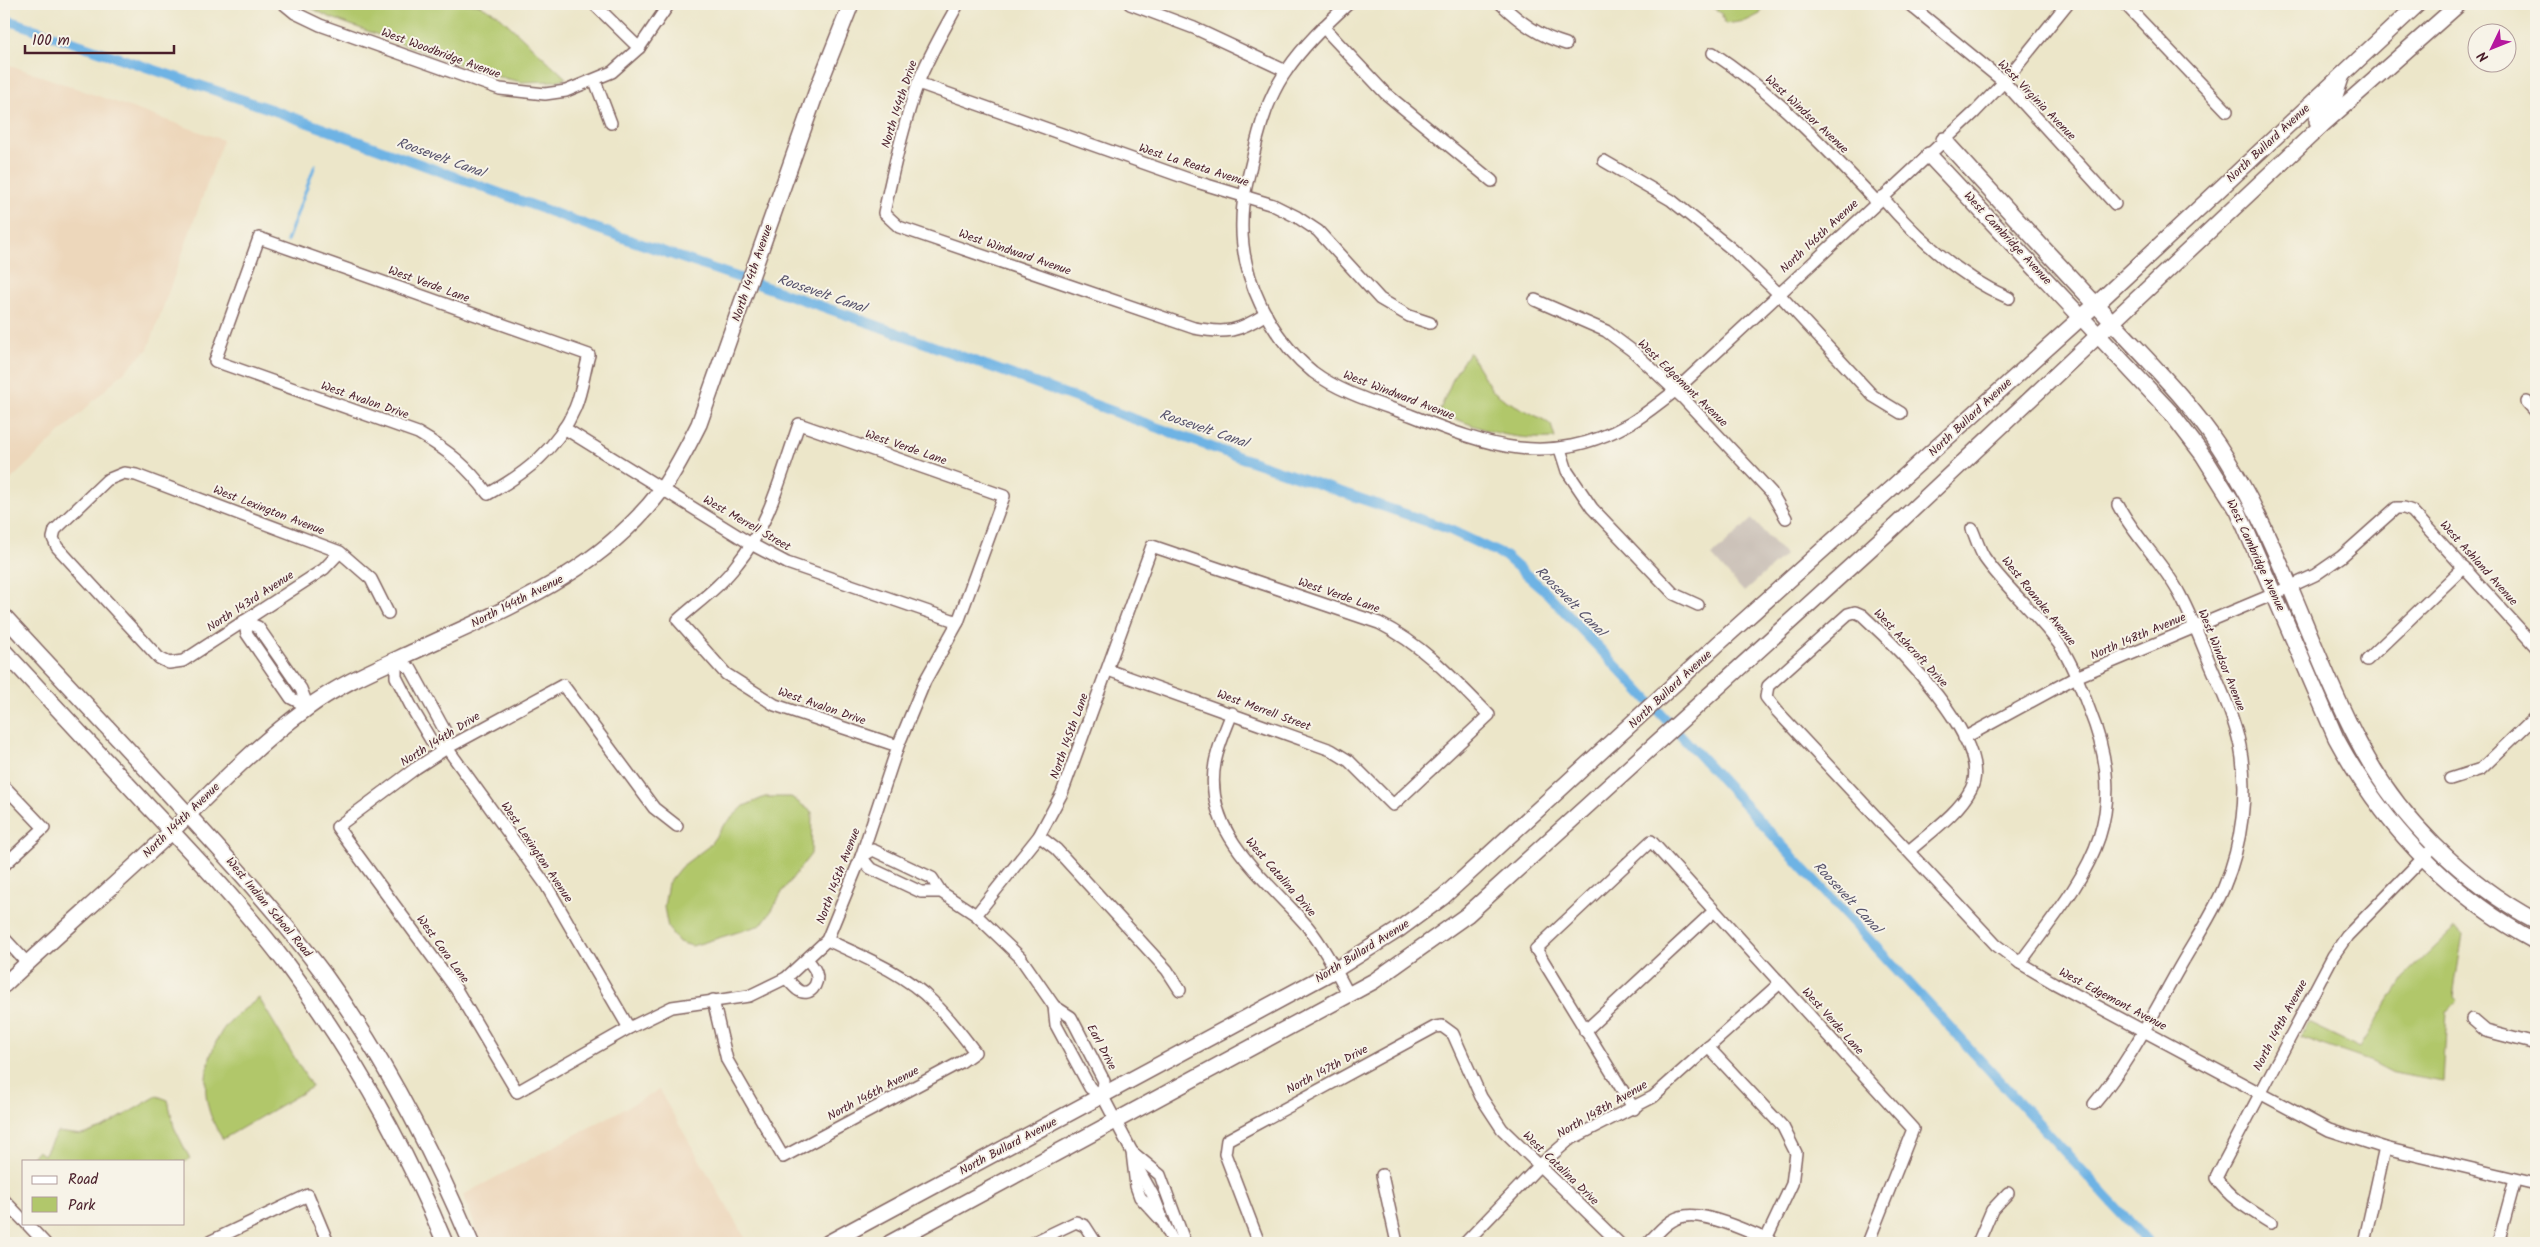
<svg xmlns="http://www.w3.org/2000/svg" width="2540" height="1247" viewBox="0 0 2540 1247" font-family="Kalam,sans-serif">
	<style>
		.built { fill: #edd7bb }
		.industrial { fill: #ccc2b9 }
		.green { fill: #b1c76b; stroke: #7e734b }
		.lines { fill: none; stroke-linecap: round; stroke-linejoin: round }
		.stream { stroke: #6eb3e4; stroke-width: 3 }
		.canal { stroke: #6eb3e4; stroke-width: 10 }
		.street-casing { stroke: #836562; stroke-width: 14 }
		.secondary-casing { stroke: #836562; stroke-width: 18 }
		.street { stroke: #fff; stroke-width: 11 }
		.secondary { stroke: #fff; stroke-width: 15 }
		.labels { text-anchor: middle; stroke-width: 4; stroke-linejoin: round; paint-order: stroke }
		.street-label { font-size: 12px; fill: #4a1f2b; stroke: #f7f3e8 }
		.water-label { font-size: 14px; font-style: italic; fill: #57536c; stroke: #f7f3e8 }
	</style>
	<rect width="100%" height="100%" fill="#f7f3e8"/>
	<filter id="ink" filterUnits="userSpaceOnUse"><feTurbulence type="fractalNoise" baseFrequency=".02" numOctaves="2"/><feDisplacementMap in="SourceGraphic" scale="10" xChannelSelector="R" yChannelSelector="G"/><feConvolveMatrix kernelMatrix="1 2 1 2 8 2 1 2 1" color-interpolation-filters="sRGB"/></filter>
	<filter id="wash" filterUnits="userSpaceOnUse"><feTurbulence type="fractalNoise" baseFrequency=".0096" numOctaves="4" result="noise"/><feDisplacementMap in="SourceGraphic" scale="20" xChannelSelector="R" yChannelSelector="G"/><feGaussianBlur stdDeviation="1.12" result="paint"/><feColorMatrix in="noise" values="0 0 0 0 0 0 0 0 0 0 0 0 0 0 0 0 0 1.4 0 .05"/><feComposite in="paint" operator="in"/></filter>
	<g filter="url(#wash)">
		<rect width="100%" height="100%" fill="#ece6c9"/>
		<g class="built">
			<polygon points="4,63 223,140 148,349 4,486"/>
			<polygon points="659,1090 748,1243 482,1243 463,1195"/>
		</g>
		<polygon class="industrial" points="1752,519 1785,555 1744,592 1712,556"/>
		<g class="green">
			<polygon points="303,4 478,4 497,14 566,78 555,81 521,82 482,73 329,17"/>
			<polygon points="1711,4 1762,4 1760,14 1746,21 1725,24 1721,13 1710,6"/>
			<path d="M1469 352 1492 390 1505 400 1544 420 1551 425 1555 438C1507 440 1483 430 1439 412L1455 374Z"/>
			<polygon points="765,797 791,797 812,812 811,854 784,889 772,910 761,925 692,946 679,942 668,928 664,907 668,883 681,867 709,846 723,826 744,806"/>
			<polygon points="2455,928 2463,934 2453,996 2457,1000 2447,1011 2443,1082 2393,1073 2372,1062 2300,1037 2308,1023 2360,1048 2403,978"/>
			<path d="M259 998 312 1087 223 1139C199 1105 201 1066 222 1031 230 1018 248 1007 259 998Z"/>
			<polygon points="157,1096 168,1100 174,1127 190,1159 184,1162 29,1161 37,1151 44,1155 57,1132 82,1135 102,1128"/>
		</g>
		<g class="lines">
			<polyline class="stream" points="287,241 315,165"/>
			<polyline class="canal" points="4,19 270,109 595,228 864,321 1222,451 1446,528 1505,556 1545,591 1637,688 2149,1243"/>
		</g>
	</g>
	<g filter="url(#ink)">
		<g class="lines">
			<g class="street-casing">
				<g id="street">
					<polyline points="284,4 295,13 320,25 500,89 545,94 566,91 612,72 639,48 669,4"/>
					<polyline points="594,4 639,48"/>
					<path d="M958 4C944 30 929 55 918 83 903 125 893 170 884 213L899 227 1194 328C1226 334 1238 332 1266 314"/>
					<polyline points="1130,4 1194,28 1286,71"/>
					<path d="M1348 4C1326 24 1304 45 1287 70 1269 95 1259 128 1253 157 1248 178 1242 199 1242 221 1240 277 1270 337 1313 372 1341 393 1377 403 1410 415 1489 446 1548 469 1629 424 1645 415 1660 402 1675 391L1975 112 2004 82 2067 4"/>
					<path d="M1501 4C1521 23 1539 36 1566 44"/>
					<polyline points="1909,4 2004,82 2115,204"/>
					<polyline points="2125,4 2227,111"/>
					<polyline points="1323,27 1385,93 1492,181"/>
					<path d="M1713 53C1774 93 1827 149 1877 202"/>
					<polyline points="595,81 611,123"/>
					<polyline points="918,83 1197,182 1273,205 1297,217 1318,231 1380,299 1409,316 1430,323"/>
					<polyline points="1604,161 1671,200 1733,250 1778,293 1873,396 1901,413"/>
					<path d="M1882 197C1917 238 1960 277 2009 298"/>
					<path d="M259 238 589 355C584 372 582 392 575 408 558 448 525 474 488 494 467 466 449 451 418 433L215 361Z"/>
					<polyline points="1535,300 1606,331 1634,352 1684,399 1771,492 1786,518"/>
					<polyline points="2527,402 2536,412"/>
					<polyline points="564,428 751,544 787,563 958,622"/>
					<polyline points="1560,449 1567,471 1592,508 1674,594 1698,605"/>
					<path d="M1972 529C1976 538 1979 549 1984 557 2005 588 2039 615 2061 647 2073 665 2081 688 2089 709 2135 823 2085 875 2020 963"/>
					<polyline points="340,552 324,569 183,661 169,663 159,658 57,547 53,538 55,530 107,480 124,473 136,475 340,552 371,579 388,613"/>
					<polyline points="244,621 247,634 291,698 308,707"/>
					<polyline points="244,621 258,627 301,689 308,707"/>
					<polyline points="396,659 411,669 445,731 447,748 546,885 629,1028"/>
					<polyline points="396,659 396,677 413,710 432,742 447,748"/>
					<polyline points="2367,660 2464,567"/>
					<path d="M1232 713C1226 729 1218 746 1215 763 1202 834 1267 879 1307 926 1324 947 1336 971 1349 995"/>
					<polyline points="1964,738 2076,677 2274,594 2315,575 2341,557 2396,508 2404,508 2412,511 2536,647"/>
					<polyline points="2450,779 2481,769 2536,716"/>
					<polyline points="4,786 44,828 4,865"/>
					<path d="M677 826 654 808 563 685 447 748 416 768 337 827 456 989 517 1092 629 1028 672 1007 749 996 786 978 827 940 861 857 898 746 925 681 958 622 1004 496 799 424C782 472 770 524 737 564 721 586 698 602 678 620L726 674 775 705 898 746"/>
					<polyline points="1039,836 1056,849 1167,970 1180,990"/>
					<path d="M1909 851C1929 833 1958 814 1971 789 1995 743 1894 644 1862 615L1855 612 1848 614 1768 686 1766 697 1777 711 1996 945 2020 963 2054 983 2329 1130 2385 1148 2536 1184"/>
					<polyline points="941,892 921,892 870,868 861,857 873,850 932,878 941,892 976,915 1020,957 1054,1006 1071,1017 1104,1081 1102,1095"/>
					<path d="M976 915 1039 836 1062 793 1152 546 1379 623C1423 645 1455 680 1489 715L1393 805 1349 761 1331 750 1108 670"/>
					<polyline points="4,938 27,963"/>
					<path d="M786 978C790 982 794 987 798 990 809 998 820 984 816 973 815 968 810 963 807 959"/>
					<path d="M713 1000 727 1060 783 1157 961 1062 975 1052C962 1035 949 1017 933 1002 904 973 864 957 827 940"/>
					<polyline points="1054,1006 1056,1025 1090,1088 1102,1095"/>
					<polyline points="2472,1019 2486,1031 2536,1044"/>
					<polyline points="1585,1031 1714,911"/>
					<polyline points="1708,1047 1783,1127 1796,1153 1792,1184 1766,1239"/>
					<polyline points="1102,1095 1132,1152 1136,1186 1140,1197 1163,1222 1174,1243"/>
					<path d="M2094 1104C2128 1064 2152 1016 2178 970 2193 943 2212 916 2224 887 2242 845 2249 791 2240 746 2234 717 2221 689 2209 661 2200 639 2191 616 2180 595 2163 562 2135 538 2118 505"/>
					<polyline points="1634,1109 1536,949 1651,841 1913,1129 1868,1243"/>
					<polyline points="1132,1152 1160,1175 1185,1243"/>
					<polyline points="1136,1165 1154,1197 1161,1215"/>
					<polyline points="1382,1175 1397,1243"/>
					<polyline points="4,1200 24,1221"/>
					<polyline points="26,1223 45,1243"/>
					<path d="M2271 1223C2250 1210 2230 1199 2216 1178L2220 1170 2333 956 2347 936 2429 852"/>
					<polyline points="207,1243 308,1195 328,1243"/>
					<polyline points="1032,1243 1076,1222 1085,1226 1096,1243"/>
					<polyline points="1259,1243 1225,1154 1227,1140 1435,1027 1442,1026 1453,1034 1481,1097 1502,1129 1619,1243"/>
					<polyline points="1465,1243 1539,1166 1569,1140 1653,1097 1780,983"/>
					<path d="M1648 1243C1658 1233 1669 1218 1685 1216 1708 1212 1754 1234 1775 1243"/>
					<polyline points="1978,1243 1992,1210 2008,1193"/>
					<polyline points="2364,1243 2385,1148"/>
					<polyline points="2498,1243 2515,1180"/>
				</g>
			</g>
			<g class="secondary-casing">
				<g id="secondary">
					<polyline points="2321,126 2317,121 2318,113 2335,96 2342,75"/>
					<path d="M1944 140C2000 202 2057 263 2114 324 2150 363 2189 401 2218 445 2279 537 2308 646 2359 743 2397 817 2463 882 2536 921"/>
					<path d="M1929 155 2171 413 2203 455 2238 511 2336 738C2383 825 2449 895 2536 942"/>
					<path d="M4 616C69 687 136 757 200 828 243 875 285 922 323 973 384 1057 431 1148 471 1243"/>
					<path d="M4 651C51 702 98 752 145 803 194 855 244 908 287 965 351 1051 404 1144 445 1243"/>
					<path d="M4 985C59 933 117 884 172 831 215 788 257 745 306 709 339 684 378 668 415 651 509 607 598 574 663 488 677 468 688 446 699 424L817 90 851 4"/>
					<polyline points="828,1243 1335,970 1398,930 1443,897 1719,643 2104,297 2418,4"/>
					<polyline points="890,1243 1374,981 1467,915 1892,529 2321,126 2459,4"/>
				</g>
			</g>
			<use href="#street" class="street"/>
			<use href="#secondary" class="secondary"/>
		</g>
	</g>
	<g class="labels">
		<g class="street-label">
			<text transform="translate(441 53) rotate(20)" y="4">West Woodbridge Avenue</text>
			<text transform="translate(2037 100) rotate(46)" y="4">West Virginia Avenue</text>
			<text transform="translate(899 104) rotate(-72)" y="4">North 144th Drive</text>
			<text transform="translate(1807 114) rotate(43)" y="4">West Windsor Avenue</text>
			<text transform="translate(2268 143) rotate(-43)" y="4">North Bullard Avenue</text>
			<text transform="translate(1194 165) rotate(18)" y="4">West La Reata Avenue</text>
			<text transform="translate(1819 236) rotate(-43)" y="4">North 146th Avenue</text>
			<text transform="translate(2008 238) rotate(47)" y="4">West Cambridge Avenue</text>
			<text transform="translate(1015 252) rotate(19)" y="4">West Windward Avenue</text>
			<text transform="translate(752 273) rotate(-71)" y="4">North 144th Avenue</text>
			<text transform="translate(429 284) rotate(20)" y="4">West Verde Lane</text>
			<text transform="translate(1683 383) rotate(44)" y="4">West Edgemont Avenue</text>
			<text transform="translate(1399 395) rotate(21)" y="4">West Windward Avenue</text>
			<text transform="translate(365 400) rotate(19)" y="4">West Avalon Drive</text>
			<text transform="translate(1970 417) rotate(-43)" y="4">North Bullard Avenue</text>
			<text transform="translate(906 447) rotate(19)" y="4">West Verde Lane</text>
			<text transform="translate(269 510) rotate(21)" y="4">West Lexington Avenue</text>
			<text transform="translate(747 523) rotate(30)" y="4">West Merrell Street</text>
			<text transform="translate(2256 555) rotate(65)" y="4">West Cambridge Avenue</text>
			<text transform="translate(2479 563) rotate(48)" y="4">West Ashland Avenue</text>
			<text transform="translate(1339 595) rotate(19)" y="4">West Verde Lane</text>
			<text transform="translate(250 601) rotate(-33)" y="4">North 143rd Avenue</text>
			<text transform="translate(517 601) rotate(-27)" y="4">North 144th Avenue</text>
			<text transform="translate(2039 601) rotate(51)" y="4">West Roanoke Avenue</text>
			<text transform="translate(2138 636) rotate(-23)" y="4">North 148th Avenue</text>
			<text transform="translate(1911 648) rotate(47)" y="4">West Ashcroft Drive</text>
			<text transform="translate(2222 660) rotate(68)" y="4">West Windsor Avenue</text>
			<text transform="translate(1670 689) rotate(-43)" y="4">North Bullard Avenue</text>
			<text transform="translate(822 706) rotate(19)" y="4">West Avalon Drive</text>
			<text transform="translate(1264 710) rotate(20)" y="4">West Merrell Street</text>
			<text transform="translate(1069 736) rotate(-70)" y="4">North 145th Lane</text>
			<text transform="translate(440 739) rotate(-32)" y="4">North 144th Drive</text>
			<text transform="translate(181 820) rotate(-44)" y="4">North 144th Avenue</text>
			<text transform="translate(537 852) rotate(56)" y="4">West Lexington Avenue</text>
			<text transform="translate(838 876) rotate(-69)" y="4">North 145th Avenue</text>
			<text transform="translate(1281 877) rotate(49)" y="4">West Catalina Drive</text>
			<text transform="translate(269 907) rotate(50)" y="4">West Indian School Road</text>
			<text transform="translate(443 949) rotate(54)" y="4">West Cora Lane</text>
			<text transform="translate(1362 951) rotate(-32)" y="4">North Bullard Avenue</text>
			<text transform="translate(2113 999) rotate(28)" y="4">West Edgemont Avenue</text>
			<text transform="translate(1833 1021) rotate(48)" y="4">West Verde Lane</text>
			<text transform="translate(2280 1025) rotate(-62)" y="4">North 149th Avenue</text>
			<text transform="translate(1102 1047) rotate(62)" y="4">Earl Drive</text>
			<text transform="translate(1327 1069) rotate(-28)" y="4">North 147th Drive</text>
			<text transform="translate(873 1093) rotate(-28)" y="4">North 146th Avenue</text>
			<text transform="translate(1602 1109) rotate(-30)" y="4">North 148th Avenue</text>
			<text transform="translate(1008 1146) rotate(-28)" y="4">North Bullard Avenue</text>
			<text transform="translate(1561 1168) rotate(44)" y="4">West Catalina Drive</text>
		</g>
		<g class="water-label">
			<text transform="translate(441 157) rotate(20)" y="5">Roosevelt Canal</text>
			<text transform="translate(822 293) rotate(19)" y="5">Roosevelt Canal</text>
			<text transform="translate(1204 428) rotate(19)" y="5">Roosevelt Canal</text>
			<text transform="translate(1571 601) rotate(45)" y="5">Roosevelt Canal</text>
			<text transform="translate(1848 897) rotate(47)" y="5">Roosevelt Canal</text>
		</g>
	</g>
	<rect width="2540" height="1247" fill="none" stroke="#f7f3e8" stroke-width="20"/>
	<rect x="22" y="1160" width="162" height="65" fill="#f7f3e8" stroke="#b29e9c"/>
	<rect x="32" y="1176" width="25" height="8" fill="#ffffff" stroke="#b29e9c"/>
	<text x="68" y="1184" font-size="15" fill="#4a1f2b">Road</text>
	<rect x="32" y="1197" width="25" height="15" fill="#b1c76b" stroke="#b29e9c"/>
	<text x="68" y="1210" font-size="15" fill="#4a1f2b">Park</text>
	<g transform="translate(2492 48) rotate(227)"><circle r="24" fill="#f7f3e8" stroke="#b29e9c"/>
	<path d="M0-4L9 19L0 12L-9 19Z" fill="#b5179e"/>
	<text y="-8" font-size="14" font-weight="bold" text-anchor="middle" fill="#4a1f2b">N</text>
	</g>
	<path d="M25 45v8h149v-8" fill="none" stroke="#4a1f2b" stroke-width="2.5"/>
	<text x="32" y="45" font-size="15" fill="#4a1f2b" stroke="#f7f3e8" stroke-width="4" paint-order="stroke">100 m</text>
</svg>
